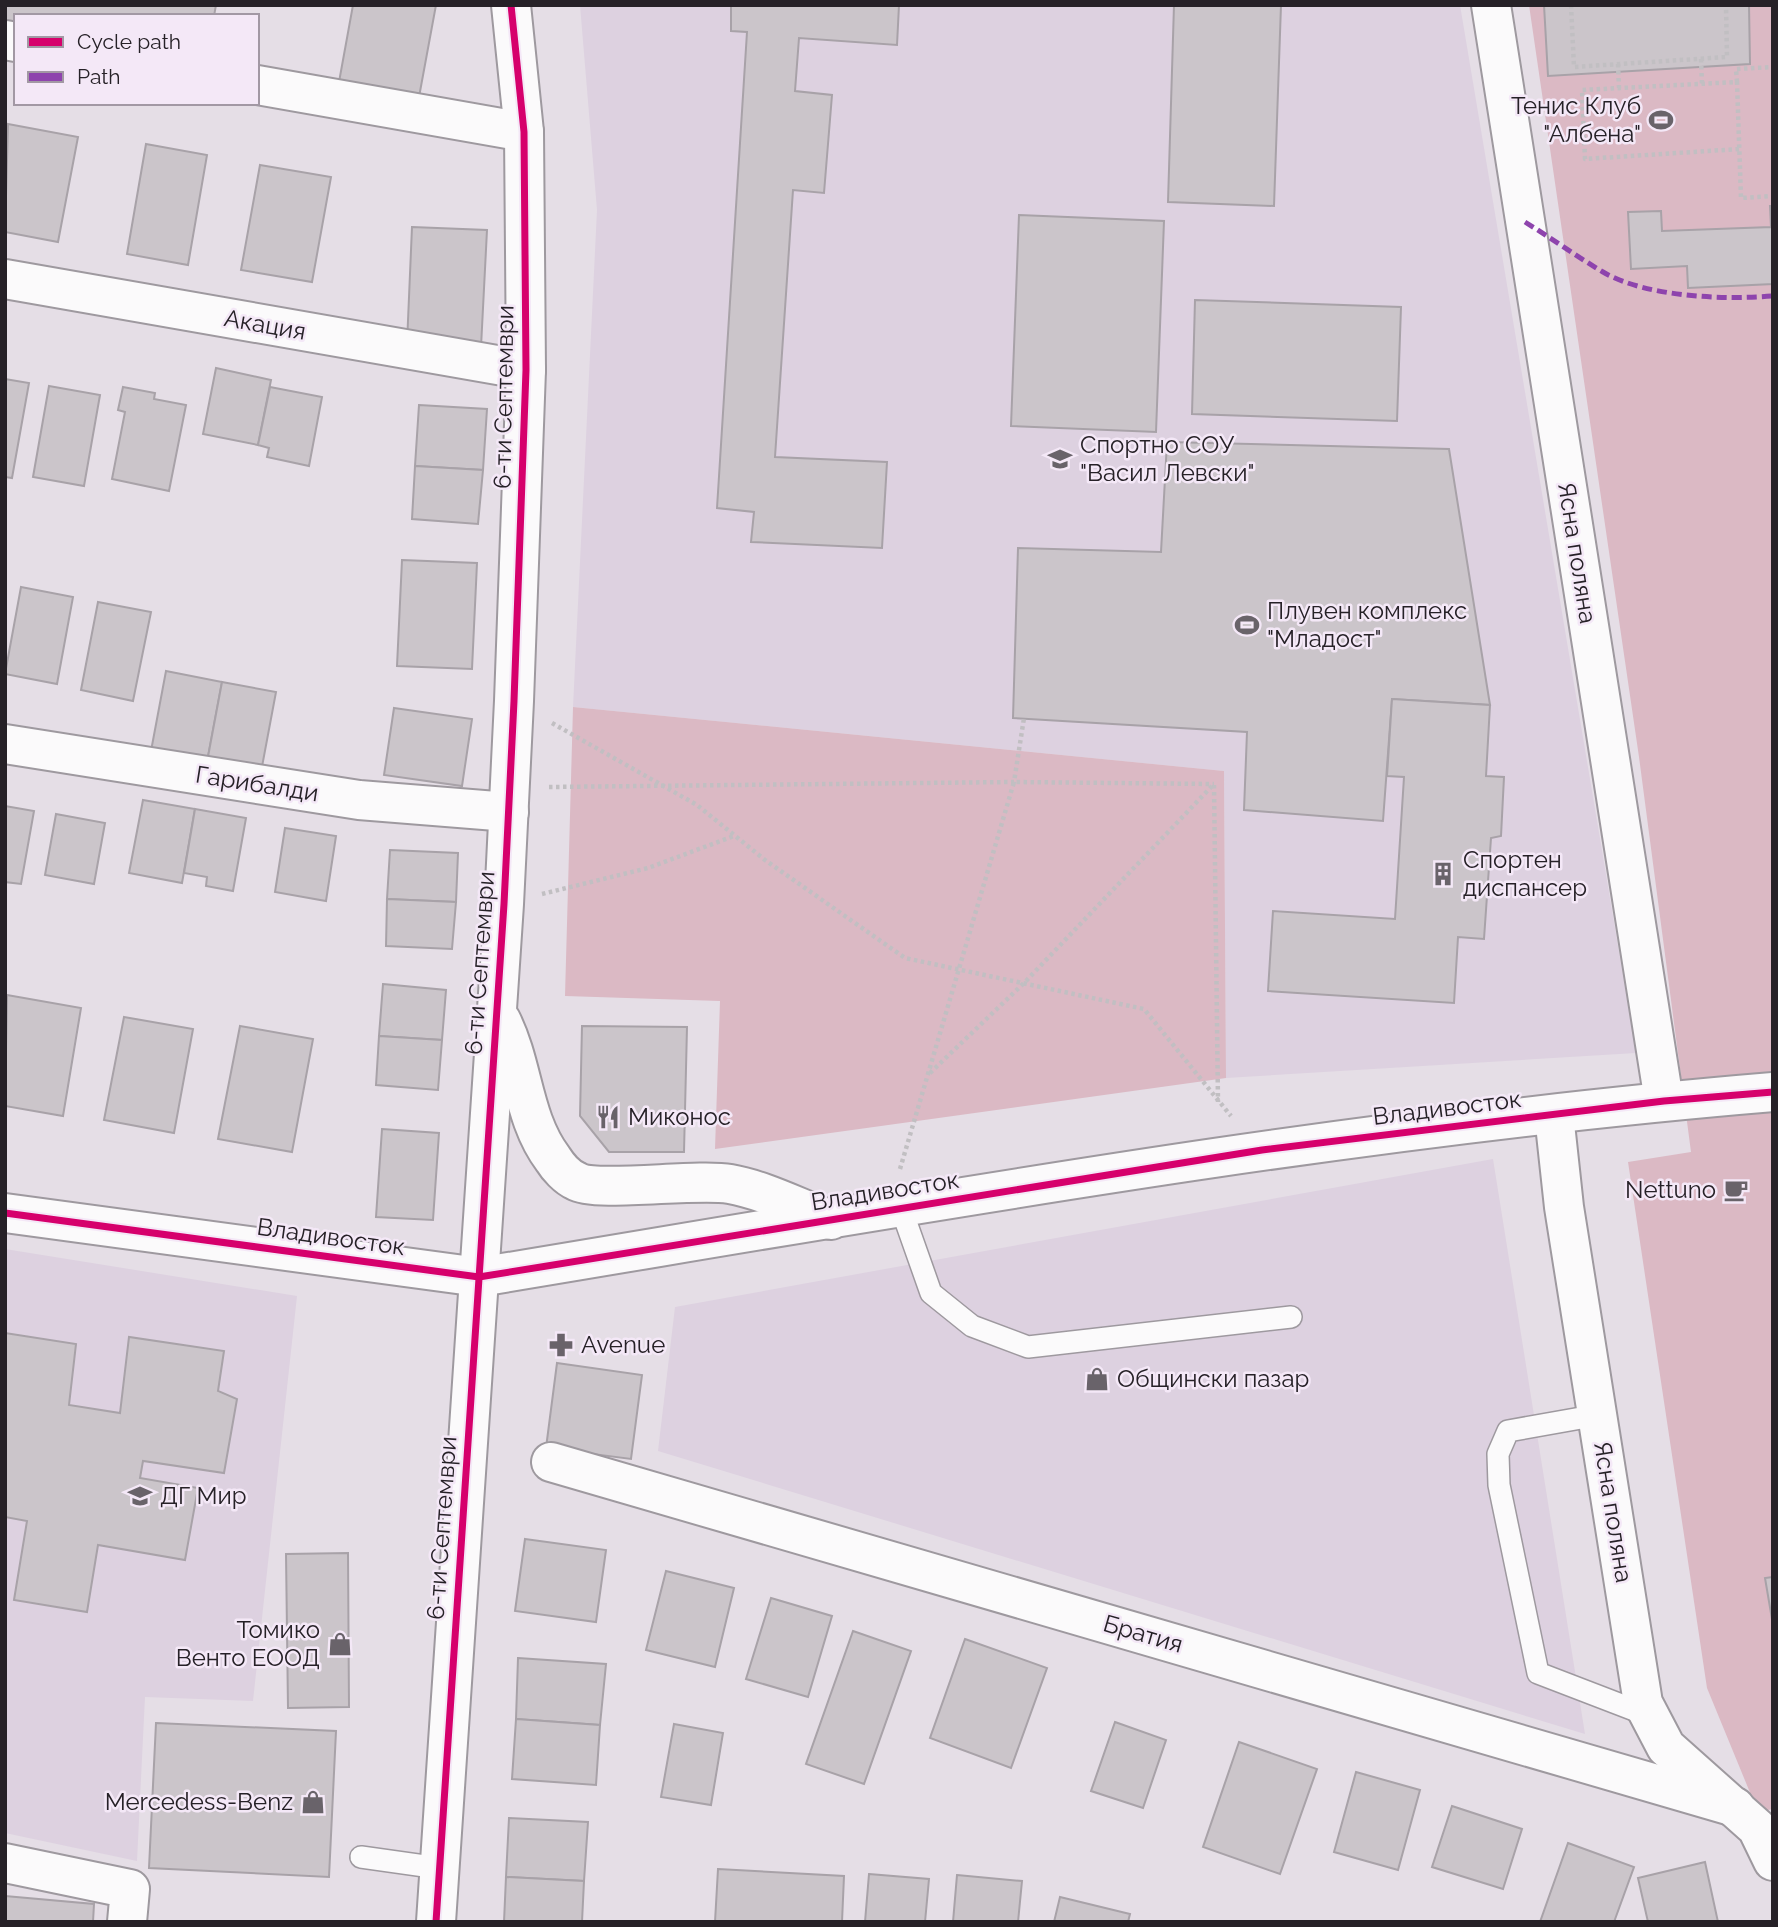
<svg xmlns="http://www.w3.org/2000/svg" width="1778" height="1927" viewBox="0 0 1778 1927" font-family="Raleway,sans-serif">
	<style>
		.built { fill: #ddd1e0 }
		.green { fill: #dbb9c4 }
		.building { fill: #cbc5ca; stroke: #a8a2a8; stroke-width: 2 }
		.lines { fill: none; stroke-linecap: round; stroke-linejoin: round }
		.service-casing { stroke: #9e999f; stroke-width: 24 }
		.minor-casing { stroke: #9e999f; stroke-width: 42 }
		.tertiary-casing { stroke: #9e999f; stroke-width: 42 }
		.path { stroke: #c1bfc2; stroke-width: 4.5; stroke-dasharray: 3.5 3.5; stroke-linecap: butt }
		.service { stroke: #fbfafb; stroke-width: 21 }
		.minor { stroke: #fbfafb; stroke-width: 38 }
		.tertiary { stroke: #fbfafb; stroke-width: 38 }
		.quiet { stroke: #8e44ad; stroke-width: 5; stroke-dasharray: 10 5; stroke-linecap: butt }
		.cycleway-casing { stroke: #f4e8f7; stroke-width: 11 }
		.cycleway { stroke: #d6006c; stroke-width: 7 }
		.labels { text-anchor: middle; stroke-width: 5; stroke-linejoin: round; paint-order: stroke }
		.poi-label { font-size: 24px; fill: #262127; stroke: #f4e8f7; text-anchor: start }
		.street-label { font-size: 24px; fill: #262127; stroke: #f4e8f7 }
	</style>
	<rect width="100%" height="100%" fill="#e5dee6"/>
	<g class="built">
		<polygon points="580,5 1460,5 1636,1053 1226,1078 1224,771 573,707 597,210"/>
		<polygon points="1493,1159 1585,1734 658,1451 675,1307"/>
		<polygon points="5,1249 297,1296 253,1701 145,1697 137,1861 5,1833"/>
	</g>
	<g class="green">
		<polygon points="1529,5 1773,5 1773,1809 1758,1812 1707,1688 1628,1162 1691,1152 1639,757"/>
		<polygon points="573,707 1224,771 1226,1078 715,1149 720,1001 565,996"/>
	</g>
	<g class="building">
		<polygon points="5,5 216,5 214,16 16,16 16,27 5,25"/>
		<polygon points="353,5 436,5 419,97 339,82"/>
		<polygon points="731,5 899,5 897,45 799,38 795,91 832,95 824,193 793,190 775,457 887,462 882,548 751,542 754,512 717,508 747,32 731,31"/>
		<polygon points="1174,5 1281,5 1274,206 1168,202"/>
		<polygon points="1544,5 1749,5 1750,64 1548,76"/>
		<polygon points="8,124 78,137 58,242 5,232"/>
		<polygon points="146,144 207,155 188,265 127,254"/>
		<polygon points="260,165 331,177 312,282 241,270"/>
		<polygon points="1770,206 1773,206 1773,284 1688,288 1687,266 1631,269 1628,212 1661,211 1662,231 1771,227"/>
		<polygon points="1019,215 1164,221 1156,432 1011,426"/>
		<polygon points="412,227 487,230 481,347 407,344"/>
		<polygon points="1195,300 1401,307 1397,421 1192,414"/>
		<polygon points="216,368 271,380 258,445 203,434"/>
		<polygon points="5,379 29,383 12,478 5,477"/>
		<polygon points="49,386 100,395 84,486 33,477"/>
		<polygon points="123,387 155,393 154,399 186,405 169,491 112,479 125,412 118,410"/>
		<polygon points="270,387 322,397 309,466 267,457 269,448 258,445"/>
		<polygon points="419,405 487,409 483,470 415,466"/>
		<polygon points="1167,442 1449,449 1490,705 1392,699 1383,821 1244,810 1247,732 1013,718 1018,548 1161,552"/>
		<polygon points="415,466 483,470 478,524 412,519"/>
		<polygon points="402,560 477,563 472,669 397,666"/>
		<polygon points="21,587 73,597 57,684 5,674"/>
		<polygon points="98,602 151,612 133,701 81,690"/>
		<polygon points="166,671 222,682 207,762 151,751"/>
		<polygon points="222,682 276,692 261,772 207,762"/>
		<polygon points="1392,699 1490,705 1486,776 1504,777 1501,836 1491,838 1484,939 1458,937 1454,1003 1268,991 1273,911 1395,919 1404,777 1387,776"/>
		<polygon points="394,708 472,719 462,786 384,775"/>
		<polygon points="143,800 195,809 182,883 129,873"/>
		<polygon points="5,806 34,811 21,884 5,882"/>
		<polygon points="195,809 246,818 233,891 206,886 207,877 184,873"/>
		<polygon points="56,814 105,823 94,884 45,875"/>
		<polygon points="285,828 336,836 326,901 275,892"/>
		<polygon points="390,850 458,853 456,902 387,899"/>
		<polygon points="387,899 456,902 452,949 386,946"/>
		<polygon points="383,984 446,990 442,1040 379,1036"/>
		<polygon points="7,995 81,1008 63,1116 5,1106"/>
		<polygon points="124,1017 193,1029 174,1133 104,1120"/>
		<polygon points="240,1026 313,1039 292,1152 218,1139"/>
		<polygon points="582,1026 687,1027 684,1152 609,1152 580,1116"/>
		<polygon points="379,1036 442,1040 438,1090 376,1085"/>
		<polygon points="382,1129 439,1133 433,1220 376,1217"/>
		<polygon points="5,1333 76,1344 69,1405 120,1413 129,1337 224,1351 218,1391 237,1399 224,1473 143,1461 140,1478 198,1488 185,1560 98,1545 87,1612 14,1600 27,1521 5,1517"/>
		<polygon points="557,1363 642,1375 631,1459 546,1448"/>
		<polygon points="525,1539 606,1550 596,1622 515,1611"/>
		<polygon points="348,1553 349,1707 288,1708 286,1554"/>
		<polygon points="666,1571 734,1588 715,1667 646,1650"/>
		<polygon points="1773,1577 1773,1625 1765,1578"/>
		<polygon points="771,1598 832,1616 808,1697 746,1679"/>
		<polygon points="853,1631 911,1651 864,1784 806,1764"/>
		<polygon points="965,1639 1047,1668 1011,1768 930,1738"/>
		<polygon points="518,1658 606,1664 600,1725 516,1719"/>
		<polygon points="516,1719 600,1725 596,1785 512,1779"/>
		<polygon points="1115,1722 1166,1740 1143,1808 1091,1791"/>
		<polygon points="156,1723 336,1731 329,1877 149,1868"/>
		<polygon points="674,1724 723,1733 711,1805 661,1797"/>
		<polygon points="1239,1742 1317,1769 1280,1874 1203,1847"/>
		<polygon points="1356,1772 1420,1790 1398,1870 1334,1852"/>
		<polygon points="1452,1806 1522,1829 1503,1889 1432,1867"/>
		<polygon points="509,1818 588,1822 584,1881 506,1877"/>
		<polygon points="1568,1843 1634,1867 1614,1922 1540,1922"/>
		<polygon points="1705,1862 1718,1922 1648,1922 1638,1878"/>
		<polygon points="718,1869 844,1876 842,1922 715,1922"/>
		<polygon points="869,1874 929,1879 925,1922 865,1922"/>
		<polygon points="957,1875 1022,1881 1018,1922 953,1922"/>
		<polygon points="506,1877 584,1881 582,1922 504,1922"/>
		<polygon points="5,1896 94,1904 93,1922 5,1922"/>
		<polygon points="1060,1897 1130,1914 1128,1922 1054,1922"/>
	</g>
	<g class="lines">
		<g class="service-casing">
			<g id="service">
				<polyline points="901,1208 931,1293 972,1326 1028,1347 1291,1317"/>
				<polyline points="1598,1415 1508,1431 1498,1454 1499,1485 1538,1673 1650,1716"/>
				<polyline points="361,1857 439,1868"/>
			</g>
		</g>
		<g class="minor-casing">
			<g id="minor">
				<polyline points="1491,5 1664,1101"/>
				<polyline points="5,40 16,42"/>
				<polyline points="257,85 524,132"/>
				<polyline points="5,279 526,370"/>
				<polyline points="5,744 359,800 509,812"/>
				<polyline points="1554,1115 1564,1207 1643,1703 1666,1747 1757,1828 1773,1861"/>
				<path d="M479 1277C909 1206 1339 1128 1773 1092"/>
				<polyline points="551,1462 1735,1807"/>
				<polyline points="5,1863 130,1889 127,1922"/>
			</g>
		</g>
		<g class="tertiary-casing">
			<g id="tertiary">
				<path d="M501 1020C524 1065 522 1118 553 1159 558 1167 567 1177 576 1181 596 1193 696 1178 730 1184 764 1190 798 1208 831 1220"/>
				<polyline points="5,1213 479,1277"/>
				<polyline points="436,1922 504,904 514,701 526,370 524,132 511,5"/>
			</g>
		</g>
		<g class="path">
			<polyline points="1571,5 1574,67 1727,57 1726,5"/>
			<polyline points="1701,59 1702,84"/>
			<polyline points="1618,64 1619,88"/>
			<polyline points="1737,82 1736,69 1773,67"/>
			<polyline points="1739,149 1585,159 1582,90 1737,82 1741,198 1773,196"/>
			<polyline points="552,723 697,805 765,860 905,958 1144,1009 1231,1116"/>
			<polyline points="1214,785 1218,1102"/>
			<polyline points="549,787 1014,782 1024,718"/>
			<polyline points="542,894 648,868 734,836"/>
			<polyline points="930,1073 1024,983 1213,785"/>
			<polyline points="900,1169 1014,782 1214,784"/>
		</g>
		<use href="#service" class="service"/>
		<use href="#minor" class="minor"/>
		<use href="#tertiary" class="tertiary"/>
		<path class="quiet" d="M1525 222C1551 238 1576 256 1603 272 1646 297 1723 300 1773 296"/>
		<g class="cycleway-casing">
			<g id="cycleway">
				<polyline points="5,1213 479,1277 1262,1150 1664,1101 1773,1092"/>
				<polyline points="436,1922 504,904 514,701 526,370 524,132 511,5"/>
			</g>
		</g>
		<use href="#cycleway" class="cycleway"/>
	</g>
	<defs>
		<g id="stadium-bare" transform="scale(1.89)"><path d="M0-5a6.5 5 0 1 0 0 10a6.5 5 0 1 0 0-10ZM-3.5-1.8h7v3.6h-7Z" fill="#69636a" stroke="#f4e8f7" stroke-width="2.5" paint-order="stroke"/></g>
		<g id="school-bare" transform="scale(1.89)"><path d="M0-5L7-2L0 1L-7-2ZM-4 1L0 2.5L4 1V4Q0 6-4 4Z" fill="#69636a" stroke="#f4e8f7" stroke-width="2.5" paint-order="stroke"/></g>
		<g id="building-bare" transform="scale(1.89)"><path d="M-4-6H4V6H1V3H-1V6H-4ZM-2.5-4.3h1.7v1.8h-1.7ZM.8-4.3h1.7v1.8H.8ZM-2.5-1h1.7V.8h-1.7ZM.8-1h1.7V.8H.8Z" fill="#69636a" stroke="#f4e8f7" stroke-width="2.5" paint-order="stroke"/></g>
		<g id="restaurant-bare" transform="scale(1.89)"><path d="M-5-6h1v4h1v-4h1v4h1v-4h1v5L-1.5 .5V6h-2V.5L-5-1ZM5-6V6H3V1.5H1.5Q1.5-4 5-6Z" fill="#69636a" stroke="#f4e8f7" stroke-width="2.5" paint-order="stroke"/></g>
		<g id="cafe-bare" transform="scale(1.89)"><path d="M-5.5-4.5H6V0H3Q3 3.5 0 3.5H-2.5Q-5.5 3.5-5.5 0ZM3-3.2v2h1.7v-2ZM-6 4.5H4V6H-6Z" fill="#69636a" stroke="#f4e8f7" stroke-width="2.5" paint-order="stroke"/></g>
		<g id="pharmacy-bare" transform="scale(1.89)"><path d="M-2-6h4v4h4v4h-4v4h-4v-4h-4v-4h4Z" fill="#69636a" stroke="#f4e8f7" stroke-width="2.5" paint-order="stroke"/></g>
		<g id="shop-bare" transform="scale(1.89)"><path d="M-5-2.5h2.3a2.7 3.5 0 0 1 5.4 0H5L5.5 6h-11ZM-1.5-2.5h3a1.5 2.3 0 0 0-3 0Z" fill="#69636a" stroke="#f4e8f7" stroke-width="2.5" paint-order="stroke"/></g>
	</defs>
	<g fill-rule="evenodd">
		<use href="#stadium-bare" x="1661" y="120"/>
		<use href="#school-bare" x="1060" y="459"/>
		<use href="#stadium-bare" x="1247" y="625"/>
		<use href="#building-bare" x="1443" y="874"/>
		<use href="#restaurant-bare" x="608" y="1117"/>
		<use href="#cafe-bare" x="1736" y="1190"/>
		<use href="#pharmacy-bare" x="561" y="1345"/>
		<use href="#shop-bare" x="1097" y="1379"/>
		<use href="#school-bare" x="140" y="1496"/>
		<use href="#shop-bare" x="340" y="1644"/>
		<use href="#shop-bare" x="313" y="1802"/>
	</g>
	<g class="labels">
		<g class="poi-label">
			<text x="1641" y="114" text-anchor="end">Тенис Клуб<tspan x="1641" dy="28">"Албена"</tspan></text>
			<text x="1080" y="453">Спортно СОУ<tspan x="1080" dy="28">"Васил Левски"</tspan></text>
			<text x="1267" y="619">Плувен комплекс<tspan x="1267" dy="28">"Младост"</tspan></text>
			<text x="1463" y="868">Спортен<tspan x="1463" dy="28">диспансер</tspan></text>
			<text x="628" y="1125">Миконос</text>
			<text x="1716" y="1198" text-anchor="end">Nettuno</text>
			<text x="581" y="1353">Avenue</text>
			<text x="1117" y="1387">Общински пазар</text>
			<text x="160" y="1504">ДГ Мир</text>
			<text x="320" y="1638" text-anchor="end">Томико<tspan x="320" dy="28">Венто ЕООД</tspan></text>
			<text x="293" y="1810" text-anchor="end">Mercedess-Benz</text>
		</g>
		<g class="street-label">
			<text transform="translate(265 325) rotate(10)" y="8">Акация</text>
			<text transform="translate(504 397) rotate(-89)" y="8">6-ти Септември</text>
			<text transform="translate(1577 553) rotate(81)" y="8">Ясна поляна</text>
			<text transform="translate(257 784) rotate(9)" y="8">Гарибалди</text>
			<text transform="translate(480 963) rotate(-86)" y="8">6-ти Септември</text>
			<text transform="translate(1447 1108) rotate(-7)" y="8">Владивосток</text>
			<text transform="translate(885 1191) rotate(-9)" y="8">Владивосток</text>
			<text transform="translate(331 1237) rotate(8)" y="8">Владивосток</text>
			<text transform="translate(1613 1512) rotate(81)" y="8">Ясна поляна</text>
			<text transform="translate(442 1528) rotate(-86)" y="8">6-ти Септември</text>
			<text transform="translate(1143 1634) rotate(16)" y="8">Братия</text>
		</g>
	</g>
	<rect width="1778" height="1927" fill="none" stroke="#262127" stroke-width="14"/>
	<rect x="14" y="14" width="245" height="91" fill="#f4e8f7" stroke="#a298a4" stroke-width="2"/>
	<rect x="28" y="37" width="35" height="10" fill="#d6006c" stroke="#a298a4" stroke-width="2"/>
	<text x="77" y="49" font-size="21" fill="#262127">Cycle path</text>
	<rect x="28" y="72" width="35" height="10" fill="#8e44ad" stroke="#a298a4" stroke-width="2"/>
	<text x="77" y="84" font-size="21" fill="#262127">Path</text>
</svg>
